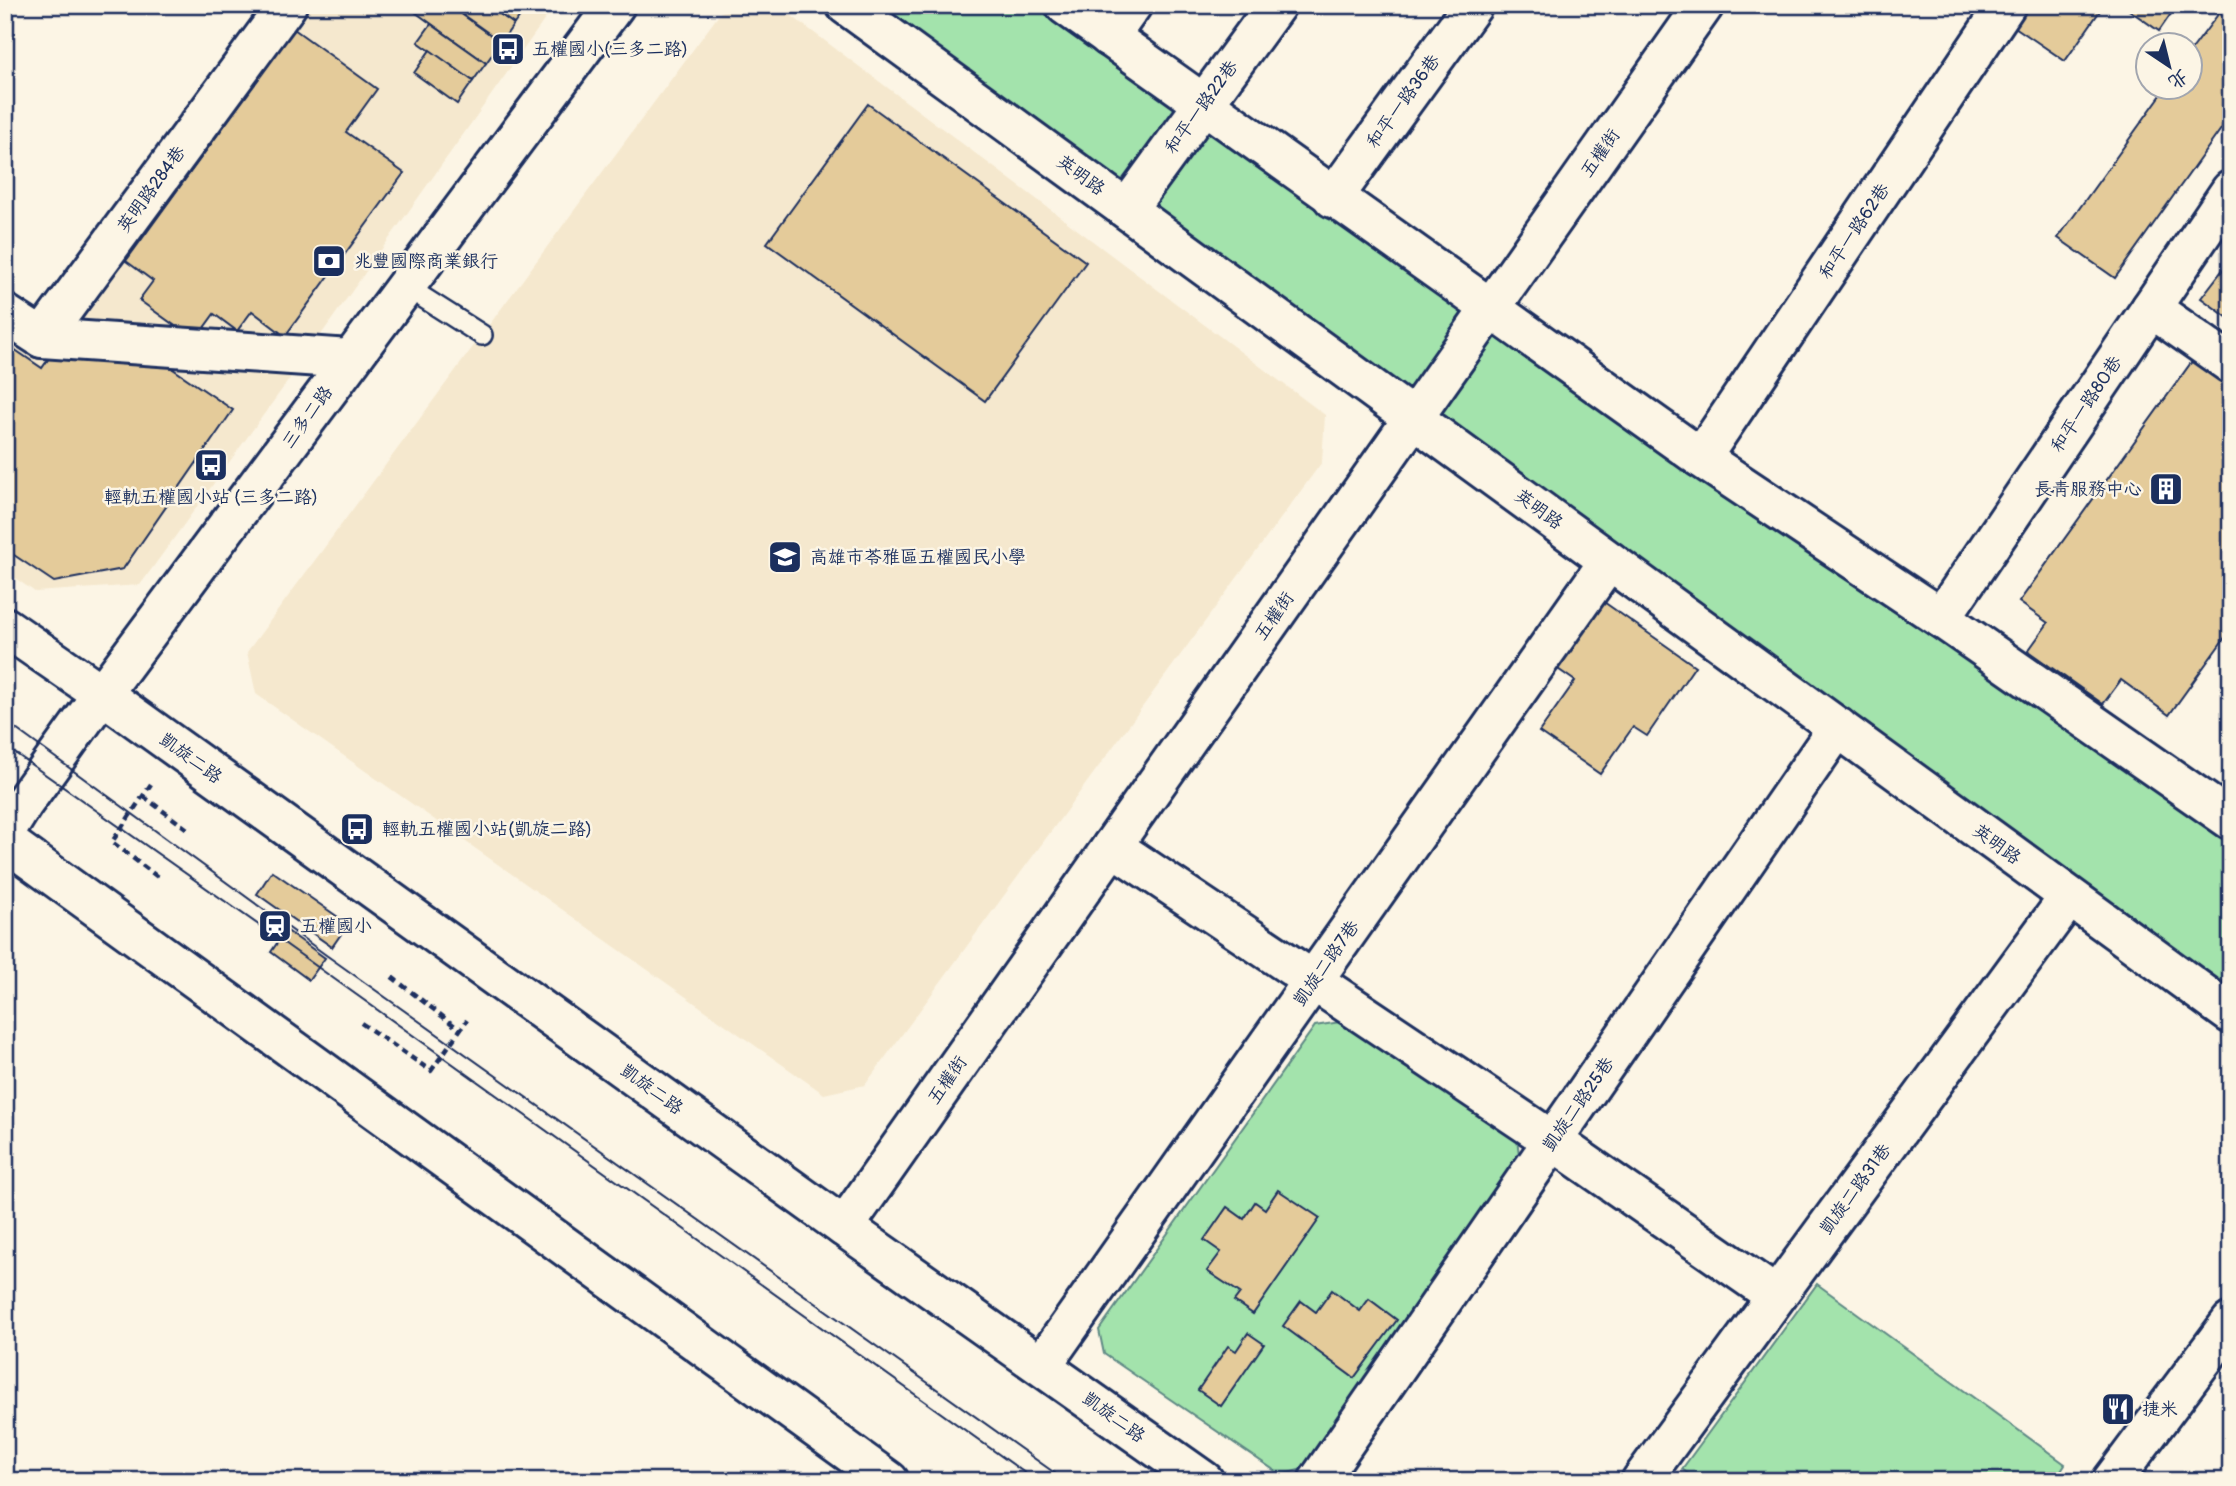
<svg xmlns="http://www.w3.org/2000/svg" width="2236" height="1486" viewBox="0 0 2236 1486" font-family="Pangolin,'LXGW WenKai TC',sans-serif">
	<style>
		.built { fill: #f5e8ce }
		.green { fill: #a3e3ac; stroke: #5f8985; stroke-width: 2 }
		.building { fill: #e4cb9a; stroke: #1b2f5e; stroke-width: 2 }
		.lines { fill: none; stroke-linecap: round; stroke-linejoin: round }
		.service-casing { stroke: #1b2f5e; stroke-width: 24 }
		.minor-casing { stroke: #1b2f5e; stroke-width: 44 }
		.tertiary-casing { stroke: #1b2f5e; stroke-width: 44 }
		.path { stroke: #1b2f5e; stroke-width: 4.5; stroke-dasharray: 7 5; stroke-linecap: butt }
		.service { stroke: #fcf5e5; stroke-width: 19 }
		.minor { stroke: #fcf5e5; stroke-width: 38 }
		.tertiary { stroke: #fcf5e5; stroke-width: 38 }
		.tram { stroke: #1b2f5e; stroke-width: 2 }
		.labels { text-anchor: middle; stroke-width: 5; stroke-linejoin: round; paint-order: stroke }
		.poi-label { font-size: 18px; fill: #1b2f5e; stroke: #fcf5e5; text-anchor: start }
		.street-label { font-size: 18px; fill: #1b2f5e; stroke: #fcf5e5 }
	</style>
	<rect width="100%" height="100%" fill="#fcf5e5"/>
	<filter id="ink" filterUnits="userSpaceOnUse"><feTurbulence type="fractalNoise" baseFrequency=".0143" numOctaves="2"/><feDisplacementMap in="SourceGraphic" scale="14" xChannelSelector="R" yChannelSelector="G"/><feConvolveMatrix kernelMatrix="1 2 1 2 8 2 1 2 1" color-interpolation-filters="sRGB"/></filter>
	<g filter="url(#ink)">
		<g class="built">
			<polygon points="300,5 555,5 291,377 140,585 35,592 5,571 5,325 42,350"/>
			<polygon points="756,5 777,5 1325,415 1322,462 865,1085 824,1094 256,694 247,652 721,12"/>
		</g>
		<g class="green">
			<polygon points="874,5 1073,5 2231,839 2231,992"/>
			<polygon points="1340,1022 1517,1139 1520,1162 1306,1468 1281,1475 1104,1354 1099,1330 1315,1026"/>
			<polygon points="1817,1284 2065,1464 2054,1481 1698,1481 1682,1469"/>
		</g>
		<g class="building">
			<polygon points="420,5 449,5 501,42 486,63 415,12"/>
			<polygon points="449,5 487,5 514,24 501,42"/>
			<polygon points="487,5 524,5 527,7 514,24"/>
			<polygon points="2026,5 2104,5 2065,61 2012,25"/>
			<polygon points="2122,5 2177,5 2159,31"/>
			<polygon points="2219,13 2231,21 2231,115 2115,278 2058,238 2166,88 2190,88 2190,52"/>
			<polygon points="431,24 486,63 473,81 418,42"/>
			<polygon points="294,29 377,89 346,132 404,173 285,336 252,311 237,331 214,314 195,340 139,300 153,281 126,261"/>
			<polygon points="430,50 473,81 457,104 414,73"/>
			<polygon points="868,104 1086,262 985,401 767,243"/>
			<polygon points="2231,259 2231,320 2201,298"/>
			<polygon points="5,343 42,368 59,344 167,365 233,410 123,569 54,582 5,549"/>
			<polygon points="2198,353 2231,376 2231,629 2169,715 2121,680 2103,704 2028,651 2048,623 2019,602"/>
			<polygon points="1601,600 1695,666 1647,736 1633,727 1600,774 1539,732 1575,681 1555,667"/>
			<polygon points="272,871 348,924 332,947 257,894"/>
			<polygon points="286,930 325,958 309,980 271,952"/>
			<polygon points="1278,1190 1320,1218 1253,1314 1234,1301 1240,1293 1207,1271 1221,1252 1204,1240 1227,1207 1244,1219 1255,1202 1265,1209"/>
			<polygon points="1332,1290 1360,1311 1369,1299 1397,1320 1354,1378 1283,1326 1301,1301 1316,1312"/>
			<polygon points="1248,1333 1264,1344 1221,1406 1198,1390 1228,1346 1236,1351"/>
		</g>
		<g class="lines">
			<g class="service-casing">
				<polyline id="service" points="405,286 482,335"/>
			</g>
			<g class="minor-casing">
				<g id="minor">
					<polyline points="846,5 2231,1014"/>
					<polyline points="1065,5 1701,458 1941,618 2231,820"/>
					<polyline points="1109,37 1132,5"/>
					<polyline points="1333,198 1473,5"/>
					<polyline points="1127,209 1276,5"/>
					<polyline points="2151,308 2231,364"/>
					<polyline points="5,314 42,338 287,5"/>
					<polyline points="42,338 350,359"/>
					<polyline points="1701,458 2006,5"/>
					<polyline points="1941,618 2231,190"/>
					<polyline points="5,627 102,694"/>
					<polyline points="5,841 889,1481"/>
					<polyline points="1112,846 1553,1141 1776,1296"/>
					<polyline points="844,1227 1704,5"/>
					<polyline points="1042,1365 1609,561"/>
					<polyline points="1318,1481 1838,727"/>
					<polyline points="1641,1481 2069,897"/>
				</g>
			</g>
			<g class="tertiary-casing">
				<g id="tertiary">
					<polyline points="102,694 844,1227 1204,1481"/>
					<polyline points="5,833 23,804 102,694 615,5"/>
					<polyline points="2112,1481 2231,1322"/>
				</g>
			</g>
			<g class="path">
				<polyline points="151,784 112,842 159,878"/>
				<polyline points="143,796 190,831"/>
				<polyline points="392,977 460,1030"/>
				<polyline points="361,1023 431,1071 467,1020"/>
			</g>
			<use href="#service" class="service"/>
			<use href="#minor" class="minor"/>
			<use href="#tertiary" class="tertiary"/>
			<g class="tram">
				<polyline points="5,721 326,955 1066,1481"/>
				<polyline points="5,746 270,933 1036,1481"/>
			</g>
		</g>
	</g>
	<defs>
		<g id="bus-square" transform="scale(1.75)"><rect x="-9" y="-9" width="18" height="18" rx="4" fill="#1b2f5e" stroke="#fcf5e5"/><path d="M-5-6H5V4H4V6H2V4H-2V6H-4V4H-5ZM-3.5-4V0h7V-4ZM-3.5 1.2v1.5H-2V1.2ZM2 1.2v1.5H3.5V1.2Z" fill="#fff"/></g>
		<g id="bank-square" transform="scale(1.75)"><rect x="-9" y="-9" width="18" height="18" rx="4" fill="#1b2f5e" stroke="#fcf5e5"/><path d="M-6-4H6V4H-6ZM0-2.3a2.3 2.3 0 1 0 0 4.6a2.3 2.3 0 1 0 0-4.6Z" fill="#fff"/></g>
		<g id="building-square" transform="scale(1.75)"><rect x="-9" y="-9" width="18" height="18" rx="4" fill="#1b2f5e" stroke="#fcf5e5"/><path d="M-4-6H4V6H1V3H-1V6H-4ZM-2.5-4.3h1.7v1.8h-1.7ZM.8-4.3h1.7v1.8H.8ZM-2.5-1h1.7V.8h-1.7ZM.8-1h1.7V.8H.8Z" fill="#fff"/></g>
		<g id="school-square" transform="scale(1.75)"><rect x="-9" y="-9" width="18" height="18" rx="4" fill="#1b2f5e" stroke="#fcf5e5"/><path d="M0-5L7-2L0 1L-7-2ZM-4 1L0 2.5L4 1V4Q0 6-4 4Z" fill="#fff"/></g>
		<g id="station-square" transform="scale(1.75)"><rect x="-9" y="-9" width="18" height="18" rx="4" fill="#1b2f5e" stroke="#fcf5e5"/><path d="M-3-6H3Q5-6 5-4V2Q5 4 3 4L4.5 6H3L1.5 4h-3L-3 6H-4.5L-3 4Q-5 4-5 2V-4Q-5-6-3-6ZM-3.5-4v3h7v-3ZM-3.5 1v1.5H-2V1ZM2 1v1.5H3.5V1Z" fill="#fff"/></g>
		<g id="restaurant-square" transform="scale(1.75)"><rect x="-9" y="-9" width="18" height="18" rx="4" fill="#1b2f5e" stroke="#fcf5e5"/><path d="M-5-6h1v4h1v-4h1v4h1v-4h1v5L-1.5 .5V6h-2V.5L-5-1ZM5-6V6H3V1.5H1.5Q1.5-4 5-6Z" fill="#fff"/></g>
	</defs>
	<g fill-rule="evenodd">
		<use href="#bus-square" x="508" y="49"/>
		<use href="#bank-square" x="329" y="261"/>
		<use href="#bus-square" x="211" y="465"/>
		<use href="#building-square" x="2166" y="489"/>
		<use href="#school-square" x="785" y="557"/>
		<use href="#bus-square" x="357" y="829"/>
		<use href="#station-square" x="275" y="926"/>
		<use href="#restaurant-square" x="2118" y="1409"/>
	</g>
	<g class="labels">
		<g class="poi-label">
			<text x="532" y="55">五權國小(三多二路)</text>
			<text x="354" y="267">兆豐國際商業銀行</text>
			<text x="2142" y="495" text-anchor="end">長青服務中心</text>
			<text x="211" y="503" text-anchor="middle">輕軌五權國小站 (三多二路)</text>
			<text x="810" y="563">高雄市苓雅區五權國民小學</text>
			<text x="382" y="835">輕軌五權國小站(凱旋二路)</text>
			<text x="300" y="932">五權國小</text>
			<text x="2142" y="1415">捷米</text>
		</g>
		<g class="street-label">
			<text transform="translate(1403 101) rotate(-54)" y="6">和平一路36巷</text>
			<text transform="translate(1201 107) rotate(-54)" y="6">和平一路22巷</text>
			<text transform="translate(1600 153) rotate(-55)" y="6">五權街</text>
			<text transform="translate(1081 175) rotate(36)" y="6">英明路</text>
			<text transform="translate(151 189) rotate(-54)" y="6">英明路284巷</text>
			<text transform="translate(1854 231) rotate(-56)" y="6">和平一路62巷</text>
			<text transform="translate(2086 404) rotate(-56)" y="6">和平一路80巷</text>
			<text transform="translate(307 417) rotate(-54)" y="6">三多二路</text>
			<text transform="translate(1539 509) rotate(36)" y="6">英明路</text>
			<text transform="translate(1274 616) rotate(-55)" y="6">五權街</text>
			<text transform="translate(191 758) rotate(36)" y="6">凱旋二路</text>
			<text transform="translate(1997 844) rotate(36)" y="6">英明路</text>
			<text transform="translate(1326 963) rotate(-55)" y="6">凱旋二路7巷</text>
			<text transform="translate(947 1080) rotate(-55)" y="6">五權街</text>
			<text transform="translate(652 1089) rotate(36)" y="6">凱旋二路</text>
			<text transform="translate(1578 1104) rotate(-55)" y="6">凱旋二路25巷</text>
			<text transform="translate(1855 1189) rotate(-54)" y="6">凱旋二路31巷</text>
			<text transform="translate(1114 1417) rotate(36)" y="6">凱旋二路</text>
		</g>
	</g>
	<rect width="2236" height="1486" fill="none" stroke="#fcf5e5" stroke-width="28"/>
	<rect x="14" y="14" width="2208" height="1458" fill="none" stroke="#1b2f5e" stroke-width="2.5" filter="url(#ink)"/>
	<g transform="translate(2169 66) rotate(145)"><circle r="33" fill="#fcf5e5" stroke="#a2a6af" stroke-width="2"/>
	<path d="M0-5L12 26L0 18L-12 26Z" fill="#1b2f5e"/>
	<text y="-10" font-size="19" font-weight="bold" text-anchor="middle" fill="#1b2f5e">北</text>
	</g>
</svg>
